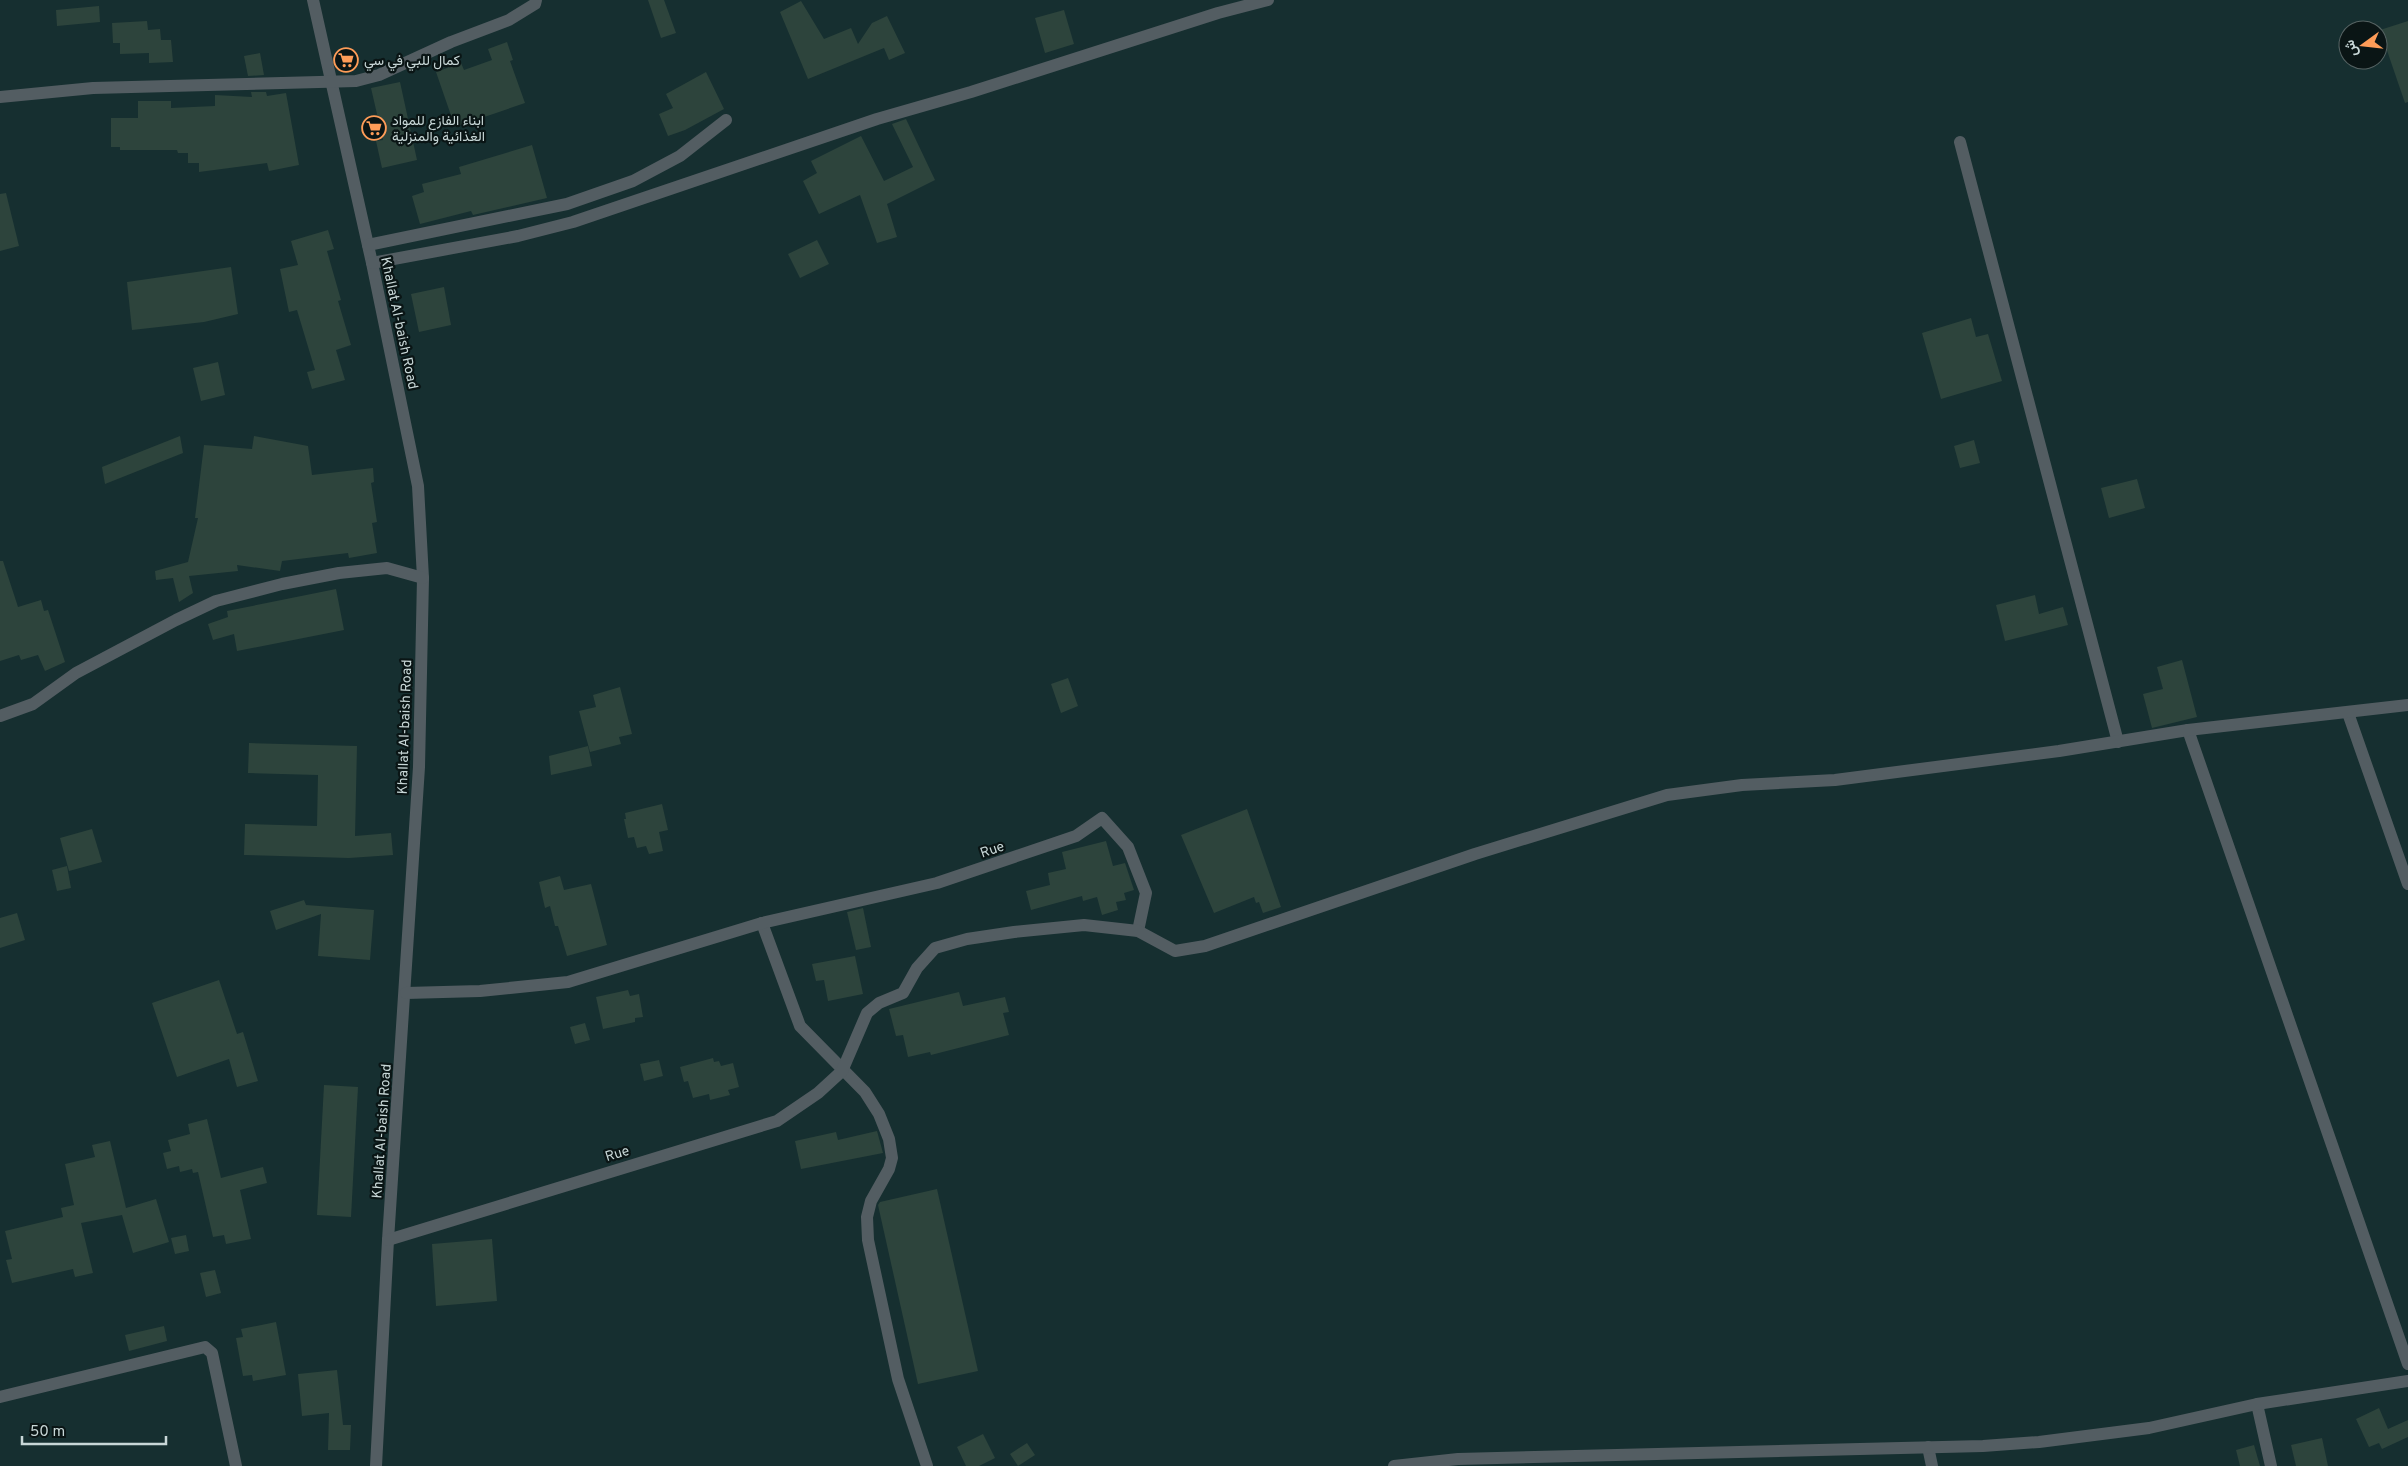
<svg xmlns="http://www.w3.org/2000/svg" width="2408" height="1466" viewBox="0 0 2408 1466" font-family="Overpass,Vazirmatn,sans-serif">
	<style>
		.building { fill: #2d443c }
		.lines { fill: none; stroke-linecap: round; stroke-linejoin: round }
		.minor { stroke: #535d62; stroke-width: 12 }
		.labels { text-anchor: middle; stroke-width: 4.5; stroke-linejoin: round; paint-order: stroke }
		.poi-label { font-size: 14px; fill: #c8d7d7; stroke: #0a1515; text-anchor: start }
		.street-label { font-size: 14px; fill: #c8d7d7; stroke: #0a1515 }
	</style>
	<rect width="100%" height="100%" fill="#162f30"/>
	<g class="building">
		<polygon points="648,0 664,0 676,33 661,38"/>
		<polygon points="801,1 824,39 851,28 858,44 872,23 887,16 905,53 889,60 884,48 808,79 780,12"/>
		<polygon points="99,6 100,22 57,26 56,10"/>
		<polygon points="1064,10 1074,44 1045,53 1035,18"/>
		<polygon points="147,21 148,30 160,29 161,40 171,40 173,62 149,63 149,53 120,54 120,43 113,43 112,23"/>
		<polygon points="2408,21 2408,102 2405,103 2380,30"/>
		<polygon points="507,42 513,60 510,61 525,103 455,127 436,72 461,63 464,70 492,60 488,49"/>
		<polygon points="260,53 264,75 248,76 244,56"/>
		<polygon points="706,72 724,109 685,130 668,136 659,114 673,108 666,94"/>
		<polygon points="400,82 417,160 382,168 376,141 383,140 371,88"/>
		<polygon points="251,92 266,92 267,96 286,93 299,165 269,171 267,163 199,172 199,163 188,163 188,153 178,153 177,150 120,150 120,147 111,147 111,118 138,118 138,101 171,101 171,108 215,106 215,95 252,97"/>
		<polygon points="906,119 935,180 887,204 897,237 877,243 860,195 819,214 803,181 817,173 811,161 861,136 884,181 913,167 892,124"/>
		<polygon points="532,145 547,198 473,215 471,211 420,224 412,196 424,192 422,184 461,174 459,167"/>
		<polygon points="6,193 19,246 0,251 0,194"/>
		<polygon points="328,230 334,249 327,251 341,300 338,301 351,345 336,350 345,380 312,389 307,372 315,370 297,310 289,312 280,269 298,265 291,241"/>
		<polygon points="817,240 829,264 800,278 788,254"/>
		<polygon points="231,267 238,314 204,322 132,330 127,282"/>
		<polygon points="444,287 451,325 419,332 411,294"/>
		<polygon points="1971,318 1976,337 1988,334 2002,381 1941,399 1922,333"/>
		<polygon points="218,362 225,395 201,401 193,368"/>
		<polygon points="180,436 183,453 105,484 102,467"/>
		<polygon points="254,436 308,446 312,475 373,468 374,482 371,483 377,522 372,523 377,553 349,558 348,553 282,561 280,571 237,565 238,571 189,576 193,593 179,602 173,578 156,580 155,571 188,562 198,518 195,518 204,445 252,449"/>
		<polygon points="1974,440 1980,463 1960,468 1954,446"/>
		<polygon points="2137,479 2145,508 2109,518 2101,488"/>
		<polygon points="0,561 3,561 18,607 41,600 44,611 48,610 65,662 45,671 38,655 21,660 19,655 0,661"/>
		<polygon points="336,589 344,630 237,651 234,634 213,640 208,624 228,617 227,611"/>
		<polygon points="2035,595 2039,614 2063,607 2068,625 2005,641 1996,605"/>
		<polygon points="2182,660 2197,717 2152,728 2143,694 2163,689 2157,667"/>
		<polygon points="1068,678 1078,706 1061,713 1051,684"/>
		<polygon points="620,687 632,734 619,737 621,744 590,752 579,711 596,707 593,695"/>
		<polygon points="249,743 357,746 355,836 391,833 393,855 349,858 244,855 245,824 317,826 318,775 248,773"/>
		<polygon points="588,746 592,766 551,775 549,756"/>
		<polygon points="662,804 668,830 659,832 663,851 649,854 646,846 637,848 634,837 628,838 624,819 626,819 625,813"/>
		<polygon points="1247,809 1281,907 1263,913 1259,902 1256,903 1254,897 1214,913 1181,835"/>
		<polygon points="92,829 102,862 69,871 60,838"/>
		<polygon points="1106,841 1113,866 1125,863 1134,890 1124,893 1126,900 1116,902 1118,910 1102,915 1097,897 1083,901 1082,896 1031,910 1026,891 1050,885 1048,873 1066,869 1062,852"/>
		<polygon points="67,866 71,888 57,891 52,870"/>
		<polygon points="560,876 564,890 591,884 607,945 567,956 558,926 555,926 550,906 545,908 539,882"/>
		<polygon points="304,900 306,905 374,910 370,960 318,956 321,914 276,930 270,911"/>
		<polygon points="863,908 871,947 856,950 847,912"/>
		<polygon points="17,913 25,940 0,948 0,918"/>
		<polygon points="855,956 863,994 828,1001 824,980 816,981 812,964"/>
		<polygon points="219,980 237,1034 243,1032 258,1081 237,1087 229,1059 177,1077 152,1003"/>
		<polygon points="628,990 630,996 639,994 643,1017 635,1018 635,1022 603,1029 596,997"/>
		<polygon points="959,992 963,1006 1005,997 1009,1012 1003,1013 1009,1035 931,1055 930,1052 908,1057 903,1035 896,1036 889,1009"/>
		<polygon points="585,1023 590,1040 575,1044 570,1027"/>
		<polygon points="713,1058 714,1062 719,1061 721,1066 733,1063 739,1087 728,1090 730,1095 710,1100 709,1094 693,1098 688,1081 684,1082 680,1067"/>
		<polygon points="659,1060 663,1076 644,1081 640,1064"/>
		<polygon points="324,1085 358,1087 351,1217 317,1215"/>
		<polygon points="207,1119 221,1178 263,1167 267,1183 240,1190 251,1239 226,1244 224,1235 213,1237 198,1172 193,1173 192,1169 180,1172 179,1166 167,1169 163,1153 171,1151 168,1140 190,1134 188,1124"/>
		<polygon points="877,1131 883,1153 801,1169 795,1141 836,1132 838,1140"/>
		<polygon points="110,1141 126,1208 156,1199 169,1242 133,1253 122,1215 81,1223 93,1273 75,1277 73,1269 12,1283 6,1260 12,1259 5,1231 63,1217 61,1208 74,1205 65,1164 95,1157 92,1145"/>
		<polygon points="937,1189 978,1371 918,1384 878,1205 880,1202"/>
		<polygon points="186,1235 189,1251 175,1254 171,1238"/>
		<polygon points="492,1239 497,1301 436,1306 432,1244"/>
		<polygon points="215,1270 221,1293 206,1297 200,1273"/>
		<polygon points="276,1322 286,1375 253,1381 252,1375 243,1376 236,1338 243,1337 241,1329"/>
		<polygon points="164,1326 167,1341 129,1351 125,1335"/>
		<polygon points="337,1370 343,1425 351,1425 350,1450 328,1450 329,1413 302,1416 298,1374"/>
		<polygon points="2379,1408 2388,1429 2408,1420 2408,1437 2382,1449 2379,1443 2369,1447 2356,1419"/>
		<polygon points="983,1434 995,1458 979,1466 966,1466 957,1447"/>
		<polygon points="2322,1438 2328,1466 2296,1466 2291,1445"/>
		<polygon points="1027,1443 1035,1455 1018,1466 1010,1454"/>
		<polygon points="2254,1445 2260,1466 2240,1466 2236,1450"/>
	</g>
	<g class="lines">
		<g class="minor">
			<polyline points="313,0 372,263 418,486 423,578 419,767 388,1240 376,1466"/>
			<polyline points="0,97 93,88 356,81 379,75 451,42 509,20 535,4 536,0"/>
			<polyline points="1960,142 2118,742"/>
			<polyline points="368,245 567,204 633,181 680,156 726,120"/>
			<polyline points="372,263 518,236 573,222 877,119 971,92 1218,13 1268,0"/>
			<polyline points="2348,713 2408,884"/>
			<polyline points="0,716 33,704 76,673 176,620 216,601 282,584 339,573 387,568 423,578"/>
			<polyline points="2188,730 2408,1364"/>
			<polyline points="762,923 800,1026 865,1092 879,1114 889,1139 892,1158 889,1169 871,1201 867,1217 868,1240 898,1379 927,1466"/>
			<polyline points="406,993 480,991 568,982 762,923 937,883 1076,836 1102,818 1128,847 1146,893 1138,931"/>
			<polyline points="388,1240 777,1121 818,1093 842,1071 867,1013 879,1003 903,993 917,968 935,948 967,939 1014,932 1084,925 1138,931 1175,951 1205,946 1475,854 1667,795 1742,785 1835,780 2059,751 2188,730 2408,705"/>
			<polyline points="0,1397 205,1347 212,1353 236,1466"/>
			<polyline points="2257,1404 2271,1466"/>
			<polyline points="1928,1447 1932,1466"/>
			<polyline points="1394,1466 1458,1459 1983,1446 2039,1442 2149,1428 2257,1404 2408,1381"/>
		</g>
	</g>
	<defs>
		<g id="supermarket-ring" transform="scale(1.25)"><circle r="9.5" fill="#0a1515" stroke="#fe9c58" stroke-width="1.5"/><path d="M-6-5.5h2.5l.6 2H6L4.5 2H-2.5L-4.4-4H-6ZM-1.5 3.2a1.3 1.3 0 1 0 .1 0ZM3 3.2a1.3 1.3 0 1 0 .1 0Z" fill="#fe9c58"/></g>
	</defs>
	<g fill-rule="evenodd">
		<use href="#supermarket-ring" x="346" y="60"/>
		<use href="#supermarket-ring" x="374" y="128"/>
	</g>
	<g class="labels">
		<g class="poi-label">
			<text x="364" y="65">كمال للبي في سي</text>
			<text x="392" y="125">ابناء الفازع للمواد<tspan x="392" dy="16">الغذائية والمنزلية</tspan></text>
		</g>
		<g class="street-label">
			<text transform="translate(400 323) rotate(78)" y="5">Khallat Al-baish Road</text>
			<text transform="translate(404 727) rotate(-88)" y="5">Khallat Al-baish Road</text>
			<text transform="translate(992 849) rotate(-19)" y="5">Rue</text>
			<text transform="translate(381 1131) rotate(-86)" y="5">Khallat Al-baish Road</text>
			<text transform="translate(617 1153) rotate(-17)" y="5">Rue</text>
		</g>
	</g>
	<g transform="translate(2363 45) rotate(255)"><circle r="24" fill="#0a1515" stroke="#566363"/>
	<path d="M0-4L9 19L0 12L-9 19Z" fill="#fe9c58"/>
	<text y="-8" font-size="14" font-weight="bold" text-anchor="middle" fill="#c8d7d7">ش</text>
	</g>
	<path d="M22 1436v8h144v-8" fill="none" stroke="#c8d7d7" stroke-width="2.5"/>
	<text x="30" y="1436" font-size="15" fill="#c8d7d7" stroke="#0a1515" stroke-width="4" paint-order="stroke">50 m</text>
</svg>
